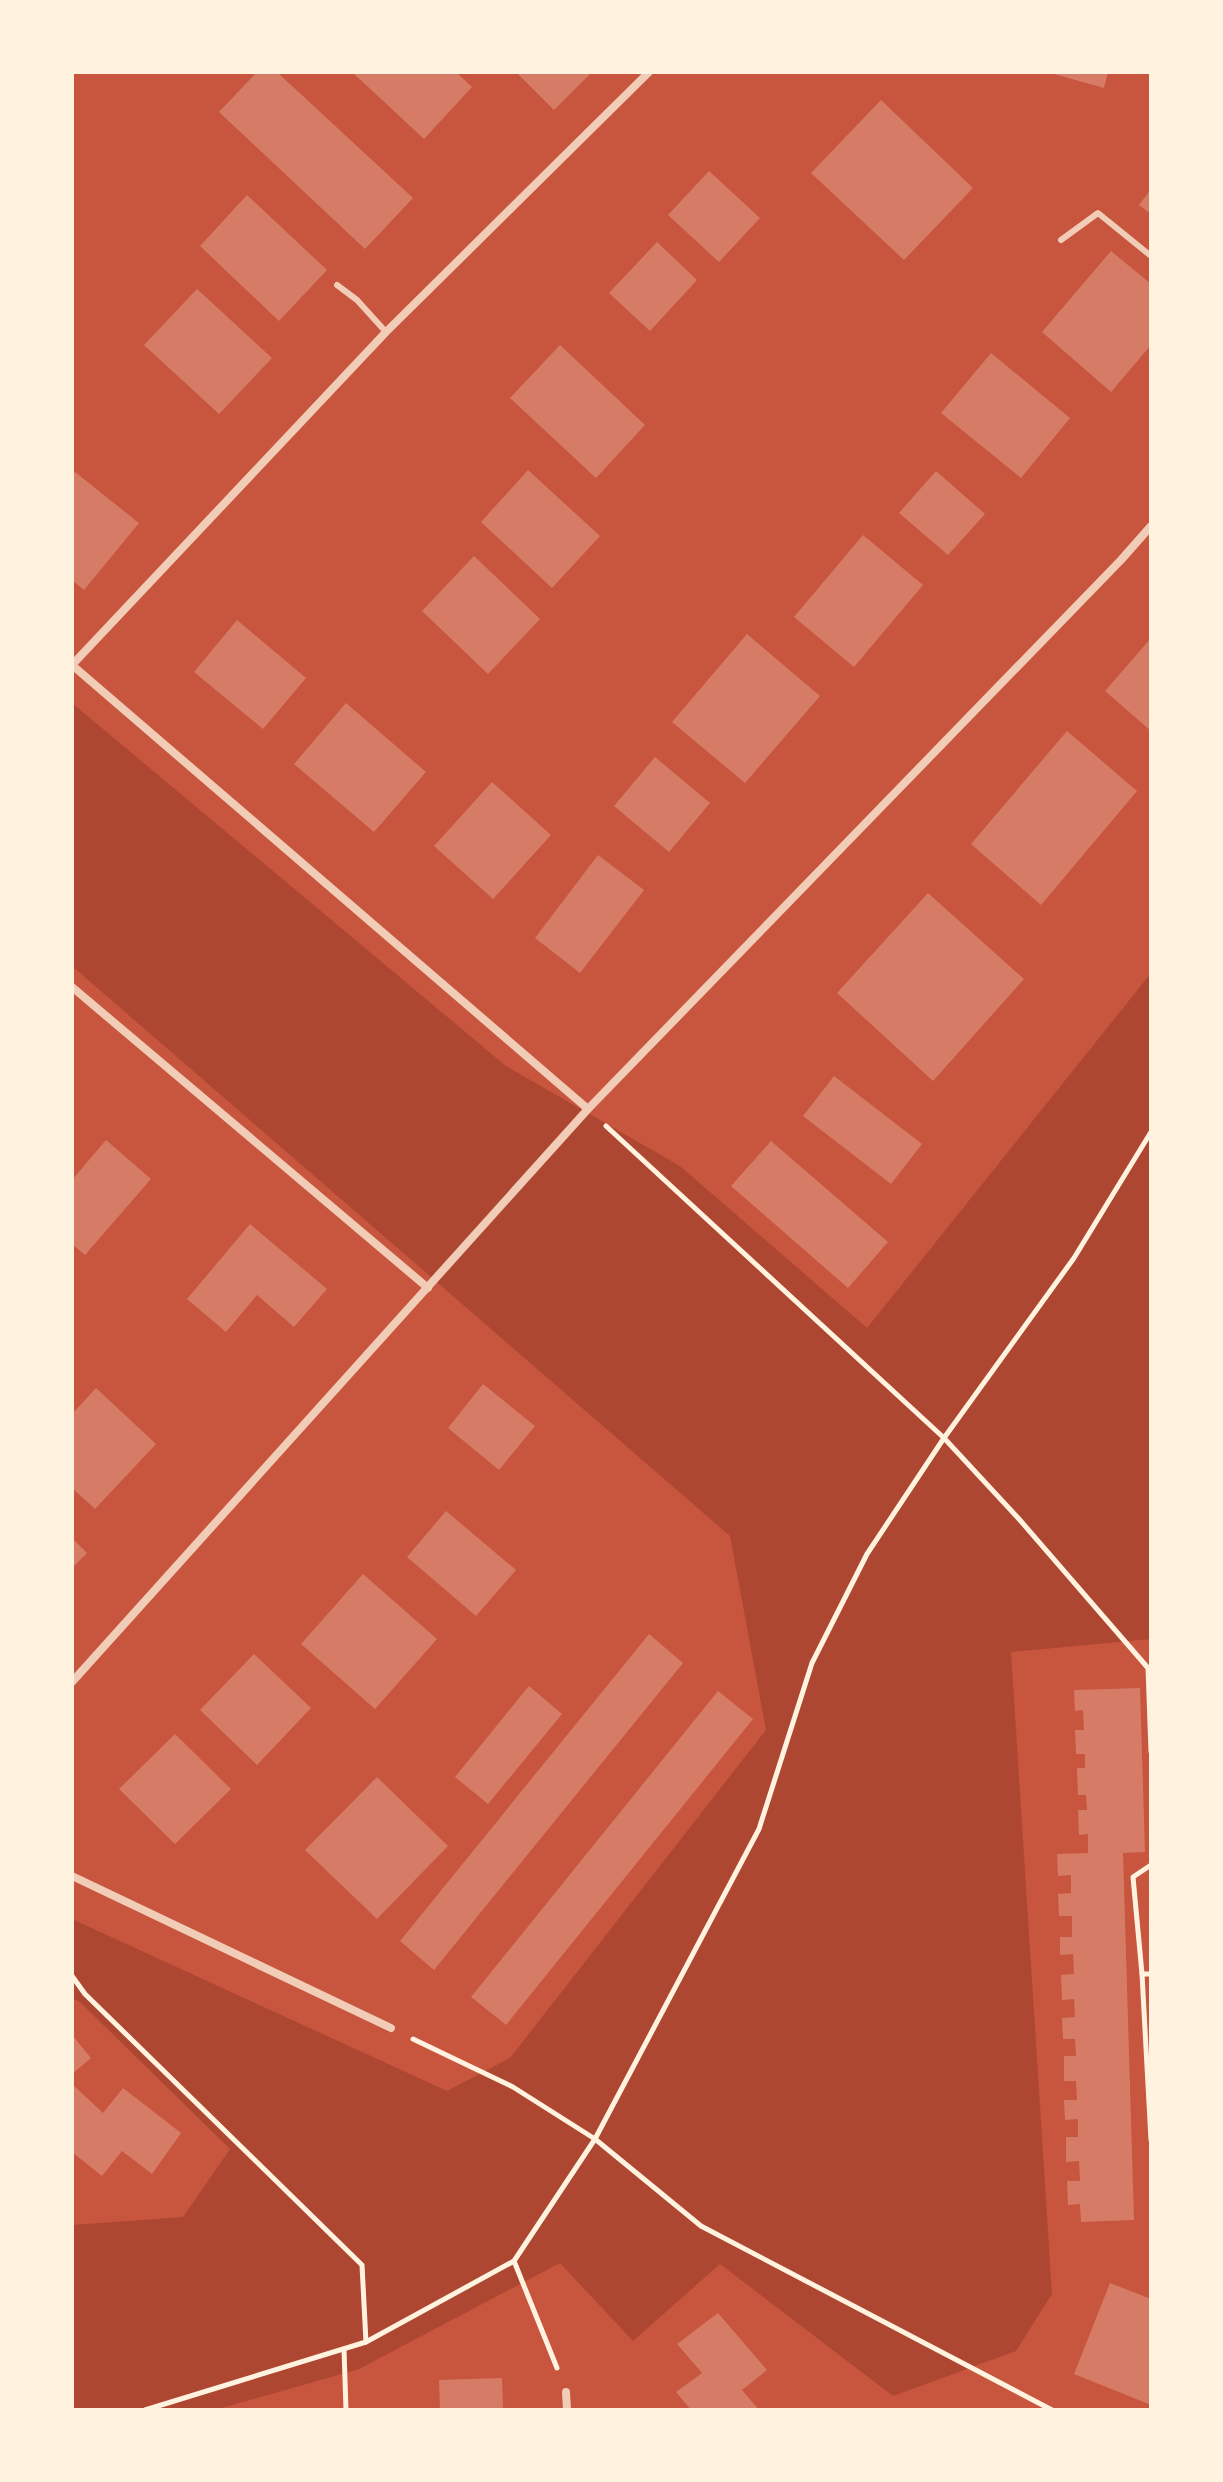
<svg xmlns="http://www.w3.org/2000/svg" width="1223" height="2482" viewBox="0 0 1223 2482" font-family="Arial,sans-serif">
	<style>
		.green { fill: #ae4732 }
		.building { fill: #d67c66 }
		.lines { fill: none; stroke-linecap: round; stroke-linejoin: round }
		.path { stroke: #fff3e0; stroke-width: 5 }
		.service { stroke: #f1ccb7; stroke-width: 6 }
		.minor { stroke: #f1ccb7; stroke-width: 8 }
	</style>
	<rect width="100%" height="100%" fill="#c8553d"/>
	<polygon class="green" points="72,703 506,1066 680,1166 867,1328 1151,973 1151,1639 1011,1652 1052,2294 1016,2351 893,2396 720,2264 633,2341 560,2263 359,2369 215,2410 72,2410 72,2225 183,2217 230,2149 80,2002 72,1998 72,1919 447,2091 510,2058 766,1730 730,1536 72,966"/>
	<g class="building">
		<polygon points="257,72 277,72 413,198 365,249 219,112"/>
		<polygon points="352,72 456,72 472,87 424,139"/>
		<polygon points="516,72 592,72 554,110"/>
		<polygon points="1047,72 1108,72 1104,88"/>
		<polygon points="881,100 973,188 904,260 811,173"/>
		<polygon points="709,171 760,218 719,262 668,215"/>
		<polygon points="1151,189 1151,214 1139,205"/>
		<polygon points="247,195 327,270 279,321 200,246"/>
		<polygon points="657,242 697,280 650,331 609,293"/>
		<polygon points="1111,251 1151,284 1151,345 1111,392 1042,332"/>
		<polygon points="197,289 272,358 219,414 144,345"/>
		<polygon points="560,345 645,425 596,478 510,398"/>
		<polygon points="991,353 1070,418 1021,478 941,413"/>
		<polygon points="528,470 600,536 552,588 481,522"/>
		<polygon points="936,471 985,514 948,555 899,513"/>
		<polygon points="75,472 139,523 84,590 72,580 72,475"/>
		<polygon points="863,535 923,585 854,667 794,617"/>
		<polygon points="474,556 540,619 488,674 422,611"/>
		<polygon points="237,620 306,678 263,729 194,672"/>
		<polygon points="747,634 820,696 745,783 672,722"/>
		<polygon points="1151,638 1151,731 1105,691"/>
		<polygon points="346,703 426,772 374,832 294,764"/>
		<polygon points="1067,731 1137,791 1041,905 971,844"/>
		<polygon points="655,757 710,803 669,852 614,806"/>
		<polygon points="492,782 551,835 493,899 434,846"/>
		<polygon points="598,855 644,890 580,973 535,938"/>
		<polygon points="928,893 1024,979 933,1081 837,993"/>
		<polygon points="834,1076 922,1144 891,1184 803,1116"/>
		<polygon points="106,1140 151,1179 85,1255 72,1244 72,1180"/>
		<polygon points="771,1141 888,1242 848,1288 731,1186"/>
		<polygon points="250,1224 327,1289 294,1327 257,1295 226,1332 187,1299"/>
		<polygon points="483,1384 535,1426 499,1470 448,1428"/>
		<polygon points="96,1388 156,1444 95,1509 72,1488 72,1414"/>
		<polygon points="446,1511 516,1570 476,1616 407,1557"/>
		<polygon points="72,1538 87,1553 72,1568"/>
		<polygon points="363,1574 437,1639 375,1709 301,1644"/>
		<polygon points="649,1634 683,1663 434,1970 400,1941"/>
		<polygon points="254,1654 311,1708 257,1765 200,1710"/>
		<polygon points="529,1686 562,1714 488,1804 455,1777"/>
		<polygon points="1140,1688 1145,1852 1123,1853 1134,2220 1081,2222 1080,2204 1068,2205 1067,2181 1080,2181 1079,2161 1066,2162 1066,2137 1078,2137 1078,2119 1065,2120 1064,2100 1077,2100 1076,2081 1064,2081 1064,2056 1076,2056 1075,2039 1063,2039 1062,2018 1075,2017 1074,1999 1062,2000 1061,1975 1074,1974 1073,1954 1060,1955 1060,1937 1072,1937 1072,1916 1059,1916 1058,1894 1071,1893 1071,1875 1058,1876 1057,1854 1088,1853 1088,1834 1079,1835 1078,1810 1087,1810 1086,1795 1078,1795 1077,1768 1085,1768 1085,1754 1076,1754 1075,1730 1084,1730 1083,1710 1075,1711 1074,1690"/>
		<polygon points="718,1691 753,1719 506,2025 471,1997"/>
		<polygon points="175,1734 231,1789 175,1844 119,1789"/>
		<polygon points="377,1777 448,1846 377,1919 305,1850"/>
		<polygon points="72,2035 91,2058 72,2074"/>
		<polygon points="72,2084 103,2113 123,2088 181,2133 152,2174 122,2151 102,2176 72,2152"/>
		<polygon points="1110,2283 1151,2299 1151,2405 1074,2374"/>
		<polygon points="718,2313 767,2370 742,2390 759,2410 691,2410 676,2392 702,2373 677,2344"/>
		<polygon points="502,2378 503,2410 440,2410 439,2380"/>
	</g>
	<g class="lines">
		<g class="path">
			<polyline points="606,1126 944,1438 1019,1519 1148,1668 1151,1752"/>
			<polyline points="1142,1974 1133,1877 1151,1865"/>
			<polyline points="1151,1974 1142,1974 1151,2140"/>
			<polyline points="72,1976 85,1994 362,2265 366,2342"/>
			<polyline points="413,2039 513,2087 595,2139 701,2226 1052,2410"/>
			<polyline points="514,2261 557,2368"/>
			<polyline points="344,2349 346,2410"/>
			<polyline points="145,2410 366,2342 514,2261 595,2139 759,1829 812,1663 867,1554 944,1438 1074,1258 1151,1132"/>
		</g>
		<g class="service">
			<polyline points="1061,240 1098,213 1151,256"/>
			<polyline points="337,285 357,300 386,332"/>
		</g>
		<g class="minor">
			<polyline points="72,665 386,332 649,72"/>
			<polyline points="72,665 588,1109"/>
			<polyline points="72,987 428,1288"/>
			<polyline points="72,1682 588,1109 1121,560 1151,526"/>
			<polyline points="72,1876 391,2028"/>
			<polyline points="566,2392 567,2410"/>
		</g>
	</g>
	<rect width="1223" height="2482" fill="none" stroke="#fff3e0" stroke-width="148"/>
</svg>
